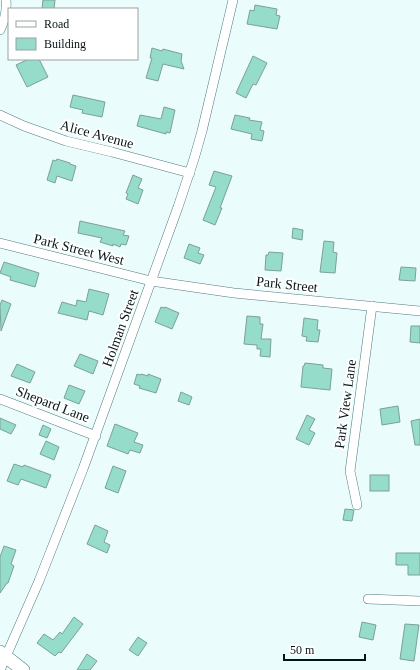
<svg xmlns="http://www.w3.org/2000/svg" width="420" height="670" viewBox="0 0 420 670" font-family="'Times New Roman',serif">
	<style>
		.building { fill: #95dcca; stroke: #7ba197 }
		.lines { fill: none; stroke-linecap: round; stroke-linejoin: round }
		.street-casing { stroke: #527b7e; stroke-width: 10 }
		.secondary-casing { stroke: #527b7e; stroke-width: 14 }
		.street { stroke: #fff; stroke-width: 9 }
		.secondary { stroke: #fff; stroke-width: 13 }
		.labels { text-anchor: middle; stroke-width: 4; stroke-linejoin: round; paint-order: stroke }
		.street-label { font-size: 14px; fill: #051516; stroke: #fff }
	</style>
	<rect width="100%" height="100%" fill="#ebfcfd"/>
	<g class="building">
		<polygon points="43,0 55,0 54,9 42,9"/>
		<polygon points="255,5 277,9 276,15 280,16 277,29 247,24 250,10 254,11"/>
		<polygon points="152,48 162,51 163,49 182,54 181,61 184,69 163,64 158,81 146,78 152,58 150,58"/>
		<polygon points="253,56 267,63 256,85 253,84 246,98 236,93"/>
		<polygon points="29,59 39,59 48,77 27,87 16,65"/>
		<polygon points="73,95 105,102 102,117 82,113 83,110 70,107"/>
		<polygon points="164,107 175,110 170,133 166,132 166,134 137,126 140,115 161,119"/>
		<polygon points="235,115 250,118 249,120 262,122 260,130 264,131 262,141 251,139 252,134 231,129"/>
		<polygon points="57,159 70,163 70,164 76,166 72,181 57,176 55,183 47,180 53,160 56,161"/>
		<polygon points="214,171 232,176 220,208 222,208 215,225 203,220 216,187 209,185"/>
		<polygon points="133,175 142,179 138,188 143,190 138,204 126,199 128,194 126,193"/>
		<polygon points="80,221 125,231 123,235 129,236 126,245 121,244 120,247 113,244 113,246 100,242 102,238 78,233"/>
		<polygon points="293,228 303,230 302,240 292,238"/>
		<polygon points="324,241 334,242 333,252 337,253 335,273 320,272"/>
		<polygon points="189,244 200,248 198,253 204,255 200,264 184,258"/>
		<polygon points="269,252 283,253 281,271 265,270 266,255 268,255"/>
		<polygon points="4,262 39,273 35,287 10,280 11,277 0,273"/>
		<polygon points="401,267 416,268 415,281 399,280"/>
		<polygon points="89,289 109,294 103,315 89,311 87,320 58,313 62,302 76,306 77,300 86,302"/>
		<polygon points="2,300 11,304 1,331 0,305"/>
		<polygon points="161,307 165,308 165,307 179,313 172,329 155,322"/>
		<polygon points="247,316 260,317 260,324 263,324 261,339 271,339 270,357 260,356 261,349 257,349 257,345 244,344"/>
		<polygon points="304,318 318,320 317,330 320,330 318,342 306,341 307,337 302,336"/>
		<polygon points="411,326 420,326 420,343 410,342"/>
		<polygon points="80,354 98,361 93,374 74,366"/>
		<polygon points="305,363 323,365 323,368 332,369 330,390 301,387 303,366 304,366"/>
		<polygon points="17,364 35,372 30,383 11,376"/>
		<polygon points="137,374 140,375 141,374 148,376 148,374 161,379 156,393 139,388 140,386 134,384"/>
		<polygon points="69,385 85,391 79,404 64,398"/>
		<polygon points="181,392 192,397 189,405 178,401"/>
		<polygon points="398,406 400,422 382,425 380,409"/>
		<polygon points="307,415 315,419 309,430 315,433 309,445 296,439"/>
		<polygon points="0,418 16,425 11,434 0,429"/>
		<polygon points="420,419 420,445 415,445 411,421"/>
		<polygon points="115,424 138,433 134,442 143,445 140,453 130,450 128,454 107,446"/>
		<polygon points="43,425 51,429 47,438 39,435"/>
		<polygon points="46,441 59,447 54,460 40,454"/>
		<polygon points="14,464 23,467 24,465 51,475 46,488 21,479 18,485 7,481"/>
		<polygon points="113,466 126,471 118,493 105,488"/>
		<rect x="370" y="475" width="19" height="16"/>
		<polygon points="345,509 354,510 352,521 343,520"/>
		<polygon points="95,525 108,531 104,542 110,545 107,553 87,544"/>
		<polygon points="4,546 16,550 11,564 14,566 8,583 7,583 0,593 0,557"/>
		<polygon points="396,553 420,553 420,575 408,575 408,565 396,565"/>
		<polygon points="74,617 83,624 61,653 59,652 55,656 37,643 44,634 53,640 60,632 62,634"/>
		<polygon points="362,622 376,625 373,640 359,637"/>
		<polygon points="405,624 419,625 414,661 400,659"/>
		<polygon points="138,637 147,643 138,656 129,650"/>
		<polygon points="87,654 97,661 90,670 77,670"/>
	</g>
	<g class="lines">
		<g class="street-casing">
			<g id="street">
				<path d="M0 30C5 20 7 11 6 0"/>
				<polyline points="0,115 24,126 66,141 112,152 190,173"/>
				<polyline points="0,243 151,281 234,293 420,311"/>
				<polyline points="0,399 96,436"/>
				<polyline points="357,505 350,471 372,306"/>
				<polyline points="368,599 420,601"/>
				<polyline points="0,670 39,581 83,469 178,207 194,159 202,131 233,0"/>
			</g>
		</g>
		<g class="secondary-casing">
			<polyline id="secondary" points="0,652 23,670"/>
		</g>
		<use href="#street" class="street"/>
		<use href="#secondary" class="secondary"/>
	</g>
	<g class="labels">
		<g class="street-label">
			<text transform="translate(97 134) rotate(15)" y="5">Alice Avenue</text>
			<text transform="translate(79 249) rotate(14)" y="5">Park Street West</text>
			<text transform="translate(287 284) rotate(6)" y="5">Park Street</text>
			<text transform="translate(120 328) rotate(-70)" y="5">Holman Street</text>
			<text transform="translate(53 404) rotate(21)" y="5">Shepard Lane</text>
			<text transform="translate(345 404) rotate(-82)" y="5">Park View Lane</text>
		</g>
	</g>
	<rect x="8" y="8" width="130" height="52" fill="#ffffff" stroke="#9ba1a2"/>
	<rect x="16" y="21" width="20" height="6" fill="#ffffff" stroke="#9ba1a2"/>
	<text x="44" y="28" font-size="12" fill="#051516">Road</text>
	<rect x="16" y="38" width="20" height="12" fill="#95dcca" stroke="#9ba1a2"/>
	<text x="44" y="48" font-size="12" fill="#051516">Building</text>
	<path d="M284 654v6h81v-6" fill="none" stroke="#051516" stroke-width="2"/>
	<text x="290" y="654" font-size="12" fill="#051516" stroke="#ffffff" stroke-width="3" paint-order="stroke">50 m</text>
</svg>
